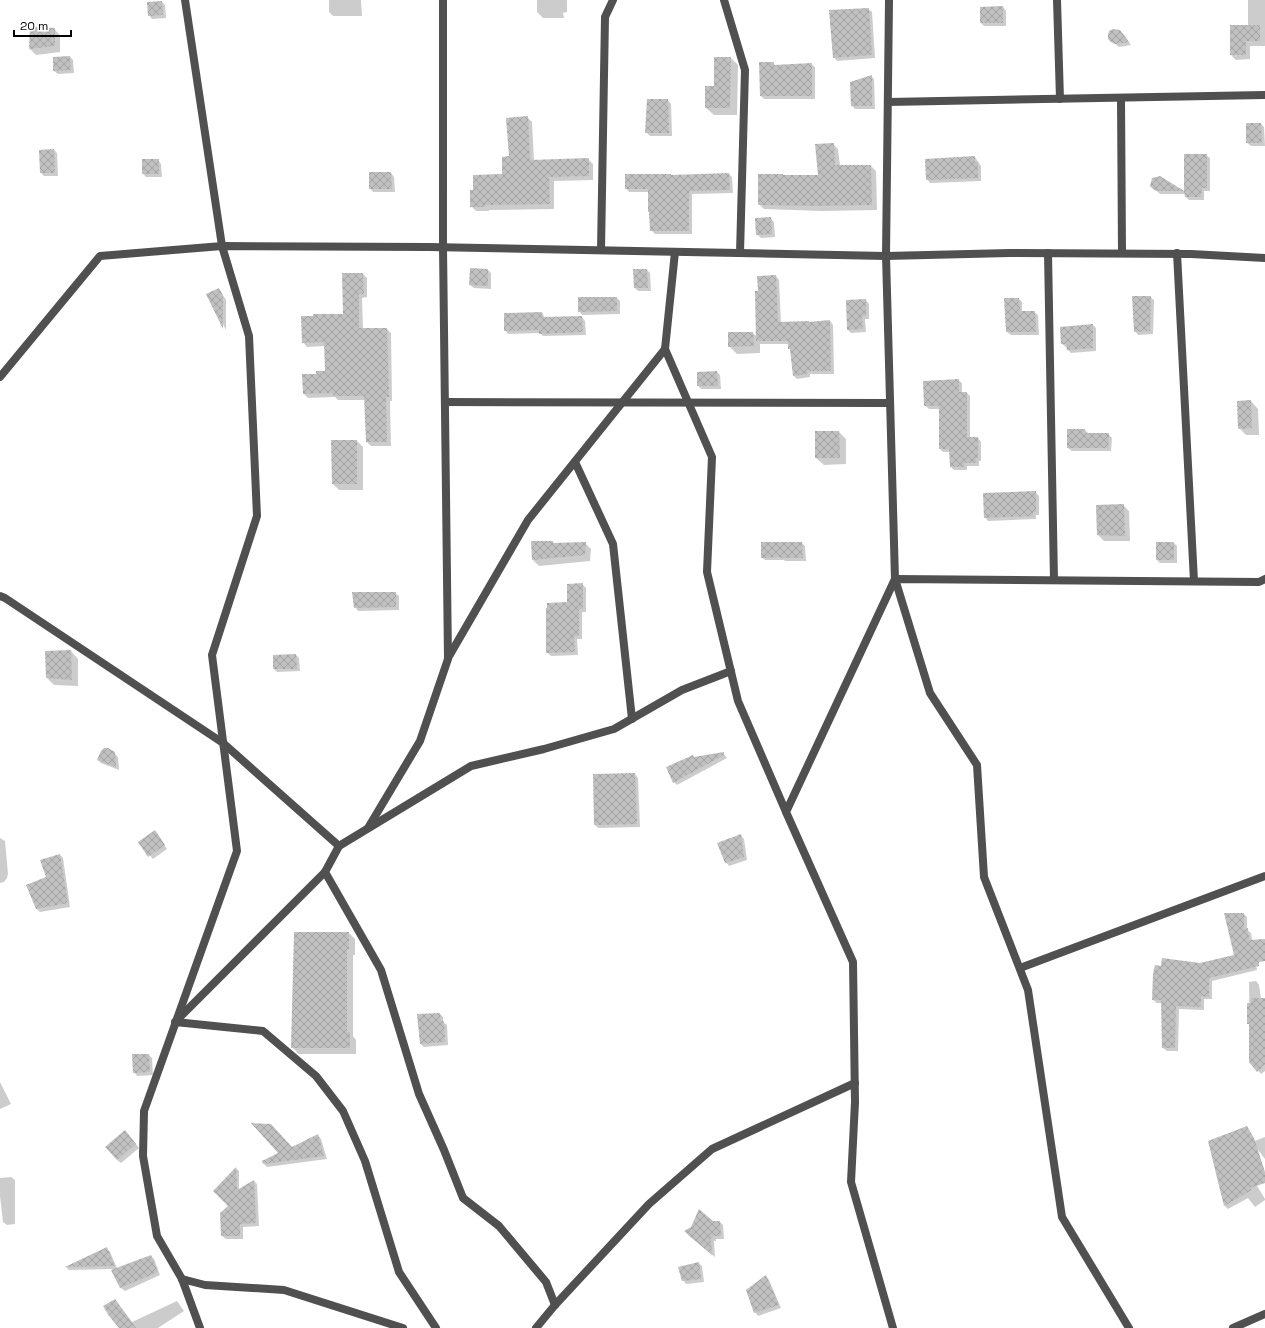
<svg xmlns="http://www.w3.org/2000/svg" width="1265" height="1328" viewBox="0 0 1265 1328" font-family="'Space Grotesk',sans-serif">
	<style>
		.shadow { fill: #0003 }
		.building { fill: url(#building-cross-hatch) }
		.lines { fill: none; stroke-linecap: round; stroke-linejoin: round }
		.minor { stroke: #505050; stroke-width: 8 }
	</style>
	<defs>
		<pattern id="building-cross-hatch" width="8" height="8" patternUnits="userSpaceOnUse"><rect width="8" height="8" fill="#c0c0c0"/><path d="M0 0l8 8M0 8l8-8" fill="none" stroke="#a3a3a3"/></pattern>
	</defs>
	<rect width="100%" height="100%" fill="#fff"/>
	<g class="shadow">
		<polygon points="329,0 361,0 362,16 333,16 329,12"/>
		<polygon points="537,0 567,0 567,12 563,13 564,18 543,18 537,12"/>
		<polygon points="1230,0 1265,0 1265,46 1250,46 1250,59 1236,60 1231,55 1248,26 1248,0"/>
		<polygon points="162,2 165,5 166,18 152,19 149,15"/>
		<polygon points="1003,7 1006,11 1006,26 984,26 981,23"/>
		<polygon points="868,9 872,12 875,58 837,61 834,57"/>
		<polygon points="54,29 60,35 60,52 36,55 30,49"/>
		<polygon points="1120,31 1124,35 1131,45 1119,47 1109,39"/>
		<polygon points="70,57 73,60 74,73 58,74 54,71"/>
		<polygon points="731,58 738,65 737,115 714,115 706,108 715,87"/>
		<polygon points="773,63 776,66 811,64 815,67 815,99 764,99 761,96"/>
		<polygon points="871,76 874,79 875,109 855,109 852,106"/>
		<polygon points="668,100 671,104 672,136 650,136 646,132"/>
		<polygon points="527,117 532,122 534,161 588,159 593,164 593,180 554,181 554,209 489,210 489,211 476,211 471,206 503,175"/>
		<polygon points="1247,124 1261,124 1264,127 1265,146 1251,146 1247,143"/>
		<polygon points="833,144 838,149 840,166 871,166 876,171 877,210 822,211 764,209 759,204 783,175 785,176 819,176"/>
		<polygon points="54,150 57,153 58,176 44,176 41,173"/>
		<polygon points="1206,155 1210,158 1210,191 1204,191 1204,200 1189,200 1186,197 1186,194 1160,194 1151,185 1160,177 1186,192"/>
		<polygon points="975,157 981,166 981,181 930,183 927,179"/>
		<polygon points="158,160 161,164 162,177 146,177 143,174"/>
		<polygon points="370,173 391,173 394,177 395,192 373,192 370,188"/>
		<polygon points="729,174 732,177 733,193 692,194 692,234 655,234 651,230 649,192 629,192 626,188 672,176"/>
		<polygon points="770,218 774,222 775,237 761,238 757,234"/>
		<polygon points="488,270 491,273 491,289 474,288 470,285"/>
		<polygon points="634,270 647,270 650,273 651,291 638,291 635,288"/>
		<polygon points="363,274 367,278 367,297 362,298 363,329 387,329 391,333 392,401 390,401 391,446 371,446 367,442 366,400 338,400 335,397 308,398 304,394 326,372 325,346 307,347 303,342 344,315"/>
		<polygon points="776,276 779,280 781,323 810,323 830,321 833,325 834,374 810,374 810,377 797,379 794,376 791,351 789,348 789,344 760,344 760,353 737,354 729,346 753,333 757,337 759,292"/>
		<polygon points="219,289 226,300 226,330 208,295"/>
		<polygon points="1150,297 1154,300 1153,334 1138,335 1135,331"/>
		<polygon points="617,298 620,301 620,314 582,315 579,311"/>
		<polygon points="1019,299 1022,302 1022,312 1034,312 1038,315 1039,335 1011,335 1007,332"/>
		<polygon points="866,300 869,304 869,319 865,319 866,332 851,333 848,330"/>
		<polygon points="542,313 545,318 582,317 585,321 586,335 543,336 540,333 508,334 505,330"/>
		<polygon points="1093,325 1096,328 1096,351 1071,353 1068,350 1067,347 1066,347 1062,344"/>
		<polygon points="717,372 720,375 721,389 701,389 698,386"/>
		<polygon points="958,380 962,383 962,393 967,393 970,396 970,438 978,438 981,442 981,461 979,461 979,466 967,466 967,470 954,470 951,467 950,452 943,452 940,449 940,409 929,409 925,405"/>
		<polygon points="1251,401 1258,409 1259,435 1246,435 1239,428"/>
		<polygon points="1068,430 1085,430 1088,433 1108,434 1112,438 1111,451 1072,451 1068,448"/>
		<polygon points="839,432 846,439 846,464 824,465 816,458"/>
		<polygon points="357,441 363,447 363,490 339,490 333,484"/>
		<polygon points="1035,492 1039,496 1039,515 1036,515 1036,519 988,521 985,517"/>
		<polygon points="1123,505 1129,511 1130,541 1104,541 1098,535"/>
		<polygon points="553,542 555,544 585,543 591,549 590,561 539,566 533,560"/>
		<polygon points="802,543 805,546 806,561 785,561 784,560 765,560 762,557"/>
		<polygon points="1174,543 1177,546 1177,563 1160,563 1157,560"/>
		<polygon points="582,584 586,588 586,612 582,612 582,639 577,639 578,655 551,656 547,652 568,603"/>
		<polygon points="395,593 399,596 399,610 358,611 355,607"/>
		<polygon points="71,651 78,659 78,686 54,685 47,678"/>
		<polygon points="296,655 299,658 300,671 277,672 274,669"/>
		<polygon points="114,753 118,757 119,770 101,763 98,760"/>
		<polygon points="723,753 727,758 677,785 674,782 693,756 695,758"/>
		<polygon points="635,774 638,778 640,827 598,828 595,825 594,775"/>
		<polygon points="158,835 167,849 153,859 139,842"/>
		<polygon points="740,835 744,839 747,860 729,866 726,862"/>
		<polygon points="0,838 5,841 8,874 7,878 4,882 0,883"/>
		<polygon points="60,855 63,858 70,907 40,912 36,908 47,877"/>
		<polygon points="1244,914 1247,917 1247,930 1251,933 1257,970 1212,981 1212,999 1204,999 1204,1010 1179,1009 1178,1051 1167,1051 1163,1048 1162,1003 1157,1003 1153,1000 1200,964 1236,956"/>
		<polygon points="349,933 355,939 355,955 353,955 353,1036 356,1040 356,1054 299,1054 293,1048"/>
		<polygon points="1256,981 1259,985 1263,1012 1265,1012 1265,1071 1261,1074 1250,1061 1249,982"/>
		<polygon points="440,1014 443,1017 443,1022 447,1025 448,1045 424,1047 421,1044"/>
		<polygon points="149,1055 152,1058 153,1075 137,1076 134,1072"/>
		<polygon points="0,1082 11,1104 0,1109"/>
		<polygon points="128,1134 139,1148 121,1163 117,1160"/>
		<polygon points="318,1135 321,1139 327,1159 267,1167 264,1164 263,1162"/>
		<polygon points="1265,1137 1265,1159 1252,1142"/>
		<polygon points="1228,1139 1265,1199 1265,1200 1255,1207 1248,1198 1228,1209 1225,1206 1209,1142"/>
		<polygon points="236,1168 239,1171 239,1190 254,1181 257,1184 259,1226 243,1227 243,1239 226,1239 222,1236 229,1206 214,1191"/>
		<polygon points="11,1177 15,1180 15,1224 7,1225 3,1222 0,1196 0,1178"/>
		<polygon points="713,1222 720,1222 723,1225 724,1239 716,1239 716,1241 714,1241 715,1257 688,1235"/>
		<polygon points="106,1248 110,1252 117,1268 151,1256 154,1259 160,1275 125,1291 121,1288 112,1269 69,1270 66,1267"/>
		<polygon points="698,1263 702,1266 704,1282 686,1284 683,1280"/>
		<polygon points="766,1277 769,1280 781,1308 758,1316 755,1312"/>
		<polygon points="115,1300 132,1322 177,1301 184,1311 158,1328 119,1328"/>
	</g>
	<g class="building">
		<polygon points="162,1 163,15 148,16 147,2"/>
		<polygon points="1003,6 1003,23 980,23 980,7"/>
		<polygon points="869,8 872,55 833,58 829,10"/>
		<polygon points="1230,25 1260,25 1260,41 1246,41 1246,55 1230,55"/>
		<polygon points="30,27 55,28 55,46 29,49"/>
		<polygon points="1113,29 1120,30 1129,42 1115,44 1111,42 1108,39 1108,35 1109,31"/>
		<polygon points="70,56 71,70 53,71 53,57"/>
		<polygon points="714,57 731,57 730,108 705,108 705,86 714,86"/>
		<polygon points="759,62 774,62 774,65 812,63 812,96 760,96"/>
		<polygon points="872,75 872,106 851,106 850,82"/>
		<polygon points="647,99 668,99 669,133 645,133"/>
		<polygon points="528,116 530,160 589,158 589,176 549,177 550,204 485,205 485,207 470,207 470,190 473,190 473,175 502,174 502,157 509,156 506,118"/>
		<polygon points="1246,123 1261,123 1262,143 1246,143"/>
		<polygon points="834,143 835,165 871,165 872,205 817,206 758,205 758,174 783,174 783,175 818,175 815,144"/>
		<polygon points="54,149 55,173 40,173 39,150"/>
		<polygon points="1184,154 1207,154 1207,188 1202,188 1201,197 1185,197 1184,191 1156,191 1153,189 1150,186 1152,178 1160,176 1184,191"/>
		<polygon points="975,156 975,162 978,162 978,178 926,180 925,159"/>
		<rect x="142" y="159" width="17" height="15"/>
		<polygon points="369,172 391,172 392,189 369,189"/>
		<polygon points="729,173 730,190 689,191 689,231 650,231 649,212 648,212 648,189 625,189 625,174 671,174 671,175"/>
		<polygon points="771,217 772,234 756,235 755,218"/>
		<polygon points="470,268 488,269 488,286 469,285"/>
		<polygon points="633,269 647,269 648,288 634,288"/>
		<polygon points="342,273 363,273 364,294 359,294 359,328 387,328 389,397 386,397 387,442 366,442 364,396 333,396 333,393 303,394 302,374 316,374 316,371 325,371 324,342 302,343 301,316 313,316 313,314 343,314"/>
		<polygon points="776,275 778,322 809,321 809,322 830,320 831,371 807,371 808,374 793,376 790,349 788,349 788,341 756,341 755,291 758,291 757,276"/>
		<polygon points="219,288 223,296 223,329 206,294"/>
		<polygon points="1132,296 1151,296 1150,331 1134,332"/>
		<polygon points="578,297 617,297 617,311 578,312"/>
		<polygon points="1004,298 1019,298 1020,311 1035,311 1036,332 1006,332"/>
		<polygon points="866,299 866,316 862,316 863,329 847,330 846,300"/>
		<polygon points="542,312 543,317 582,316 583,332 539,334 539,330 504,331 504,313"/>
		<polygon points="1093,324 1093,348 1067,350 1066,344 1061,344 1060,327"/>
		<polygon points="728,332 753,332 754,346 728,347"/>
		<polygon points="717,371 718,386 697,386 697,372"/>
		<polygon points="959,379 959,392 967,392 967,437 978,437 978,458 976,458 977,463 964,463 964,467 950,467 949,449 939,449 939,406 924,406 923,381"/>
		<polygon points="1251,400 1252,428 1238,429 1237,401"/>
		<polygon points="1067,429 1085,429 1085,433 1109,433 1108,448 1067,448"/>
		<polygon points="815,431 839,431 840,458 815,458"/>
		<polygon points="331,440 357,440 357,484 332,484"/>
		<polygon points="1036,491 1036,512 1033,512 1033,516 984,518 983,493"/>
		<polygon points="1124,504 1125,536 1097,535 1096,505"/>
		<polygon points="531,541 553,541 553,543 586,542 585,555 532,560"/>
		<polygon points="761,542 802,542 803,558 780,558 780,557 761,558"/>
		<rect x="1156" y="542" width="18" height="18"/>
		<polygon points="583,583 583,609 579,609 579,636 574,636 575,652 546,653 546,608 547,608 547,603 567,602 567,584"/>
		<polygon points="352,592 396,592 396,607 354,608"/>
		<polygon points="71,650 72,680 46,678 45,651"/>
		<polygon points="296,654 297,669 273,669 273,655"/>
		<polygon points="104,748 108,748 115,752 116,767 97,760 101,751"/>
		<polygon points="724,752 724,755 673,783 666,767 693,755 694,757"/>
		<polygon points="635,773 637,824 594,825 593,774"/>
		<polygon points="155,830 165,845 148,857 138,842"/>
		<polygon points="741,834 744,857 725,863 717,843"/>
		<polygon points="60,854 68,903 36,909 26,885 46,877 40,860"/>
		<polygon points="1224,913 1244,913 1244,929 1248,928 1249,940 1265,939 1265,961 1259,962 1259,966 1209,978 1209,997 1201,996 1201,1007 1176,1006 1175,1048 1162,1048 1161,1000 1152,1000 1153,974 1155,965 1161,966 1162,958 1200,963 1234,955"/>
		<polygon points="294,932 349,932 349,949 347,949 347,1032 350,1032 350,1048 291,1048"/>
		<polygon points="1251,998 1265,998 1265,1064 1257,1072 1249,1062 1249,1024 1247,1024 1247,1003 1251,1003"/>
		<polygon points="440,1013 441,1021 444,1021 445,1042 420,1044 417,1014"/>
		<polygon points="132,1054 149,1054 150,1072 133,1073"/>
		<polygon points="251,1123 271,1124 292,1147 318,1134 324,1156 263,1164 262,1161 278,1153"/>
		<polygon points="1247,1126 1254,1138 1265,1172 1265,1183 1250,1188 1252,1190 1224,1206 1208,1141"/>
		<polygon points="125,1130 136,1144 117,1160 105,1147"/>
		<polygon points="236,1167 237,1190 254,1180 256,1223 240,1224 240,1236 221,1236 220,1213 228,1206 213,1191"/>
		<polygon points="699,1209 713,1221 720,1221 721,1236 713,1236 713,1238 711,1238 712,1255 684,1231 691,1227"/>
		<polygon points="107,1247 115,1266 65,1267"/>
		<polygon points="151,1255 158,1272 120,1288 111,1270"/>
		<polygon points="699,1262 701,1279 682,1281 678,1267"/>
		<polygon points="766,1275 779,1305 754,1313 746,1290"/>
		<polygon points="115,1299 136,1328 119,1328 109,1316 103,1306"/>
	</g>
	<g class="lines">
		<g class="minor">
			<polyline points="724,0 745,70 740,253"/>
			<polyline points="889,0 886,256 895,579 930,693 977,765 984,877 1028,990 1062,1217 1129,1328"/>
			<polyline points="1057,0 1060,99"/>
			<polyline points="1121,98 1122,253"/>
			<polyline points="888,102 1265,95"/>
			<polyline points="601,250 605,17 613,0"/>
			<polyline points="1048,253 1054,580"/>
			<polyline points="1177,253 1194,581"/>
			<polyline points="665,349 712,457 707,572 738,701 786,812"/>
			<polyline points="0,377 100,256 222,246 185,0"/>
			<polyline points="445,402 890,403"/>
			<polyline points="575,462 613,544 632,719"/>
			<polyline points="0,596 5,598 223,743 339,846"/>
			<polyline points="448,658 528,520 665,349 675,252"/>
			<polyline points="368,828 420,741 448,659 443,247 443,0"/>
			<polyline points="1020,968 1265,876"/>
			<polyline points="177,1020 325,872"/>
			<polyline points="175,1022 263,1031 316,1076 343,1111 365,1161 399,1272 436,1328"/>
			<polyline points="182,1279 205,1285 284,1290 403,1328"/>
			<polyline points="555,1305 546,1282 499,1226 463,1198 444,1150 419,1094 381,970 325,872 339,846 471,766 544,749 614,729 682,690 731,671"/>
			<polyline points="200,1328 182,1279 157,1236 143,1156 144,1111 237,851 212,655 257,516 249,336 222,246 429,247 886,256 1010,253 1191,254 1265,258"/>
			<polyline points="536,1328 555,1305 649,1204 712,1149 855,1083"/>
			<polyline points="893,1328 851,1182 855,1102 853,962 786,812 895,579 1259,582 1265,579"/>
			<polyline points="1233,1328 1265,1314"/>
		</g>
	</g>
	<path d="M14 30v6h57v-6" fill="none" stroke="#000000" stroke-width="2"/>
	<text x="20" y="30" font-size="12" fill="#000000" stroke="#ffffff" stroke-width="3" paint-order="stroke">20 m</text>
</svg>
